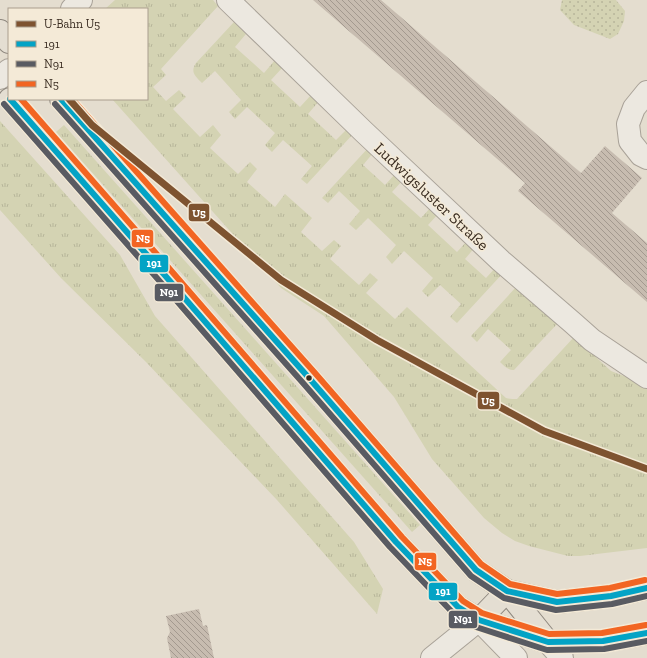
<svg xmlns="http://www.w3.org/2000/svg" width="647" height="658" viewBox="0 0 647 658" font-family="'Zilla Slab',serif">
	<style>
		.grass { fill: url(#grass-tufts) }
		.park { fill: url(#park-dots) }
		.building { fill: url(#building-back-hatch) }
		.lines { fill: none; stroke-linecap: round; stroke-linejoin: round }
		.minor-casing { stroke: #a9a298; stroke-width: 24 }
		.major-casing { stroke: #8f887f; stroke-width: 24 }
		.minor { stroke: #ece8e0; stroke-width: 22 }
		.major { stroke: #e4ded2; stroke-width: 22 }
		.bus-1-casing { stroke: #f4ead7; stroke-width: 9 }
		.bus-2-casing { stroke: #f4ead7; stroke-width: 9 }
		.bus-3-casing { stroke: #f4ead7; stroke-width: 9 }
		.bus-1 { stroke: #03a3c5; stroke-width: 6 }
		.bus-2 { stroke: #595b62; stroke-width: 6 }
		.bus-3 { stroke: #f26522; stroke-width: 6 }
		.metro-1-casing { stroke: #f4ead7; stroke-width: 10 }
		.metro-1 { stroke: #7e5330; stroke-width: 7 }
		.bus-dot { fill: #382b20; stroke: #f4ead7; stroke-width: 1.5 }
		.labels { text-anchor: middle; stroke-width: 3; stroke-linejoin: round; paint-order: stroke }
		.street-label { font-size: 16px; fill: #382b20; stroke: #f4ead7 }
		.line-badge { stroke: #f4ead7; stroke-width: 1.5 }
		.badge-label { font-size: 11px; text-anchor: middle; font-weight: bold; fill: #fff }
	</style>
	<defs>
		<pattern id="grass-tufts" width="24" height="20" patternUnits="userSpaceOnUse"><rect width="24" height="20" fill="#d4d3b3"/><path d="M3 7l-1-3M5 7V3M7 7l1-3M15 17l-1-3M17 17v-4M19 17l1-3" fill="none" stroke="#b7b59a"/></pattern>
		<pattern id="park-dots" width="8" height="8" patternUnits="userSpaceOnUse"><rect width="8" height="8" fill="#d4d3b3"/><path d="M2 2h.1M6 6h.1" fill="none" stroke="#b7b59a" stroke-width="1.8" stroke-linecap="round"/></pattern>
		<pattern id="building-back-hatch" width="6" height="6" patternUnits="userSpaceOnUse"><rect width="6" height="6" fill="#c7bcb0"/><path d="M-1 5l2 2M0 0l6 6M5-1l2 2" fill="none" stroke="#a3998f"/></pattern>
	</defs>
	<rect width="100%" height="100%" fill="#e4ddcf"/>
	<g class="grass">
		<path d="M115 0H213L218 6 161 69 166 75 153 87 166 101 179 90 186 97 173 109 200 137 213 125 221 135 210 148 238 174 250 162 257 169 247 182 275 207 285 194 312 218 301 232 322 251 334 240 341 246 330 259 359 285 370 273 378 280 366 293 395 319 407 307 506 398C510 399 513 399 517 399L574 337 611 371 647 385V548L580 556H568L529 546 515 541 502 533 484 518 432 459 394 397 324 316 281 288 112 99H147V9H105Z"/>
		<path d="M234 22 246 34 235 47 264 73 275 60 283 67 271 80 300 107 312 94 319 101 308 114 336 140 348 128 354 133 307 184 301 179 312 166 283 140 272 152 265 145 275 133 247 107 235 119 229 112 241 100 215 71 202 83C195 76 190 72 196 63Z"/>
		<polygon points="0,121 120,255 155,316 354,542 383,589 377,614 277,500 146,362 61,278 0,210"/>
		<polygon points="64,125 420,525 412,532 56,132"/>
		<polygon points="369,147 374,152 363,165 385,185 396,173 403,180 392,192 421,218 432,206 440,212 428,225 457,252 468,240 476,246 465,259 486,278 497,266 504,272 457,323 450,317 461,304 440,285 428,297 422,291 433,278 404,251 392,264 386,257 396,245 368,218 356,230 349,224 360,211 339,191 328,203 322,198"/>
		<path d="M518 285 558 323 514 370C508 370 505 367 500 362L511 350 488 329 477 342 471 336Z"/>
	</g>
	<polygon class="park" points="562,0 616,0 625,11 624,21 618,34 610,39 574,25 560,10"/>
	<g class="building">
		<polygon points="313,0 381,0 581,173 605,146 642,178 612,213 647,243 647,302 518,191 525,183"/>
		<polygon points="199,609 203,626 207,625 214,658 171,658 167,638 170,632 166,616"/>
	</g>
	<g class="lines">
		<g class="minor-casing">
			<g id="minor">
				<polyline points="228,0 364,132 501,261 573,323 592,340 647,377"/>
				<polyline points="72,9 81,0"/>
				<polyline points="0,78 9,70"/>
				<polyline points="647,92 634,108 628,124 630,141 641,155 647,158"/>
				<polyline points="548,642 562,658"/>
				<polyline points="432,658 479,620 516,658"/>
			</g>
		</g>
		<g class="major-casing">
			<g id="major">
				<polyline points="0,31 9,42"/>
				<polyline points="10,99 162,272 396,542 458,607 479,620 548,642 603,641 647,633"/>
				<polyline points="61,99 309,378 476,570 507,591 548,642"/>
				<polyline points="507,591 557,602 611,596 647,588"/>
				<polyline points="479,620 507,591"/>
			</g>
		</g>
		<use href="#minor" class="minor"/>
		<use href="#major" class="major"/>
		<g class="bus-1-casing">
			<g id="bus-1">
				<polyline points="10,99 162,272 396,542 458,607 479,620 548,642 603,641 647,633"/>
				<polyline points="61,99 309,378 476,570 507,591 557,602 611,596 647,588"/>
			</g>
		</g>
		<g class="bus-2-casing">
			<g id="bus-2">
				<polyline points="4,104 156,277 390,547 453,613 476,627 547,650 604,649 647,641"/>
				<polyline points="55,104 303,383 471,576 504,598 556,610 612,604 647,596"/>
			</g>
		</g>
		<g class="bus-3-casing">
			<g id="bus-3">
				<polyline points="21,99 168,267 402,537 463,601 482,613 549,634 602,633 646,625"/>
				<polyline points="72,99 315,373 481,564 510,584 557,594 610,588 645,580"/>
			</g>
		</g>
		<use href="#bus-1" class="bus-1"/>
		<use href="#bus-2" class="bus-2"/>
		<use href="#bus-3" class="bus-3"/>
		<g class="metro-1-casing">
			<polyline id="metro-1" points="69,99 92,125 281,280 377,340 544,431 647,469"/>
		</g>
		<use href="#metro-1" class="metro-1"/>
	</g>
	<circle class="bus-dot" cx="309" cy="378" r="3.5"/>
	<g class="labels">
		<g class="street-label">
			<text transform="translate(432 196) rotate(43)" y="6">Ludwigsluster Straße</text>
		</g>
	</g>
	<g class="line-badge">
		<rect x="188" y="203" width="22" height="19" rx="4" fill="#7e5330"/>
		<rect x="131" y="229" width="23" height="19" rx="4" fill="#f26522"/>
		<rect x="139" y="254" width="30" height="19" rx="4" fill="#03a3c5"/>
		<rect x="154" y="283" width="30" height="19" rx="4" fill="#595b62"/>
		<rect x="477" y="391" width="23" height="19" rx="4" fill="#7e5330"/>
		<rect x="414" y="552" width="23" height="19" rx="4" fill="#f26522"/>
		<rect x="428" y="582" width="30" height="19" rx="4" fill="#03a3c5"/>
		<rect x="448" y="610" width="30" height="19" rx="4" fill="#595b62"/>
	</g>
	<g class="badge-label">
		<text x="199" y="217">U5</text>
		<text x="143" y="242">N5</text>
		<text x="154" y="267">191</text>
		<text x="169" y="296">N91</text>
		<text x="488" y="405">U5</text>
		<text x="425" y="565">N5</text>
		<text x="443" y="595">191</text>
		<text x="463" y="623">N91</text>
	</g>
	<rect x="8" y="8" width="140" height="92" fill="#f4ead7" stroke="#a99e8e"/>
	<rect x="16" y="21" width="20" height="6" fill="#7e5330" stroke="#a99e8e"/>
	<text x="44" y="28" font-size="12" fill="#382b20">U-Bahn U5</text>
	<rect x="16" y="41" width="20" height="6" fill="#03a3c5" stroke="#a99e8e"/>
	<text x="44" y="48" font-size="12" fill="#382b20">191</text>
	<rect x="16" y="61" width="20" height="6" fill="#595b62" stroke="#a99e8e"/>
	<text x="44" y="68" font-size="12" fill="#382b20">N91</text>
	<rect x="16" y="81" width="20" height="6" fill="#f26522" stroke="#a99e8e"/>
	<text x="44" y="88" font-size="12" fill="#382b20">N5</text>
</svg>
